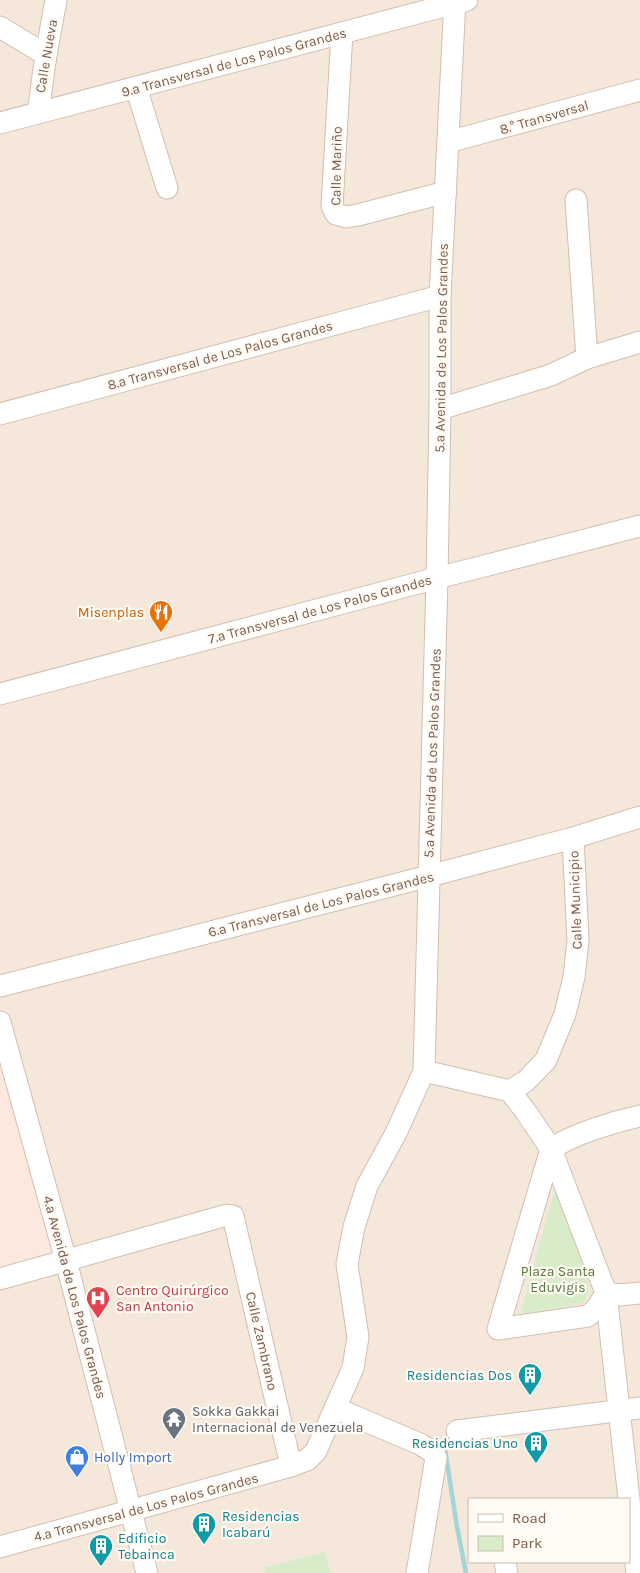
<svg xmlns="http://www.w3.org/2000/svg" width="640" height="1573" viewBox="0 0 640 1573" font-family="Karla,sans-serif">
	<style>
		.residential { fill: #f5e8da; fill-rule: evenodd }
		.commercial { fill: #fde8e0 }
		.green { fill: #d8ecc9 }
		.lines { fill: none; stroke-linecap: round; stroke-linejoin: round }
		.stream { stroke: #a5d3da; stroke-width: 4.5 }
		.minor-casing { stroke: #d1beb0; stroke-width: 23 }
		.minor { stroke: #fff; stroke-width: 21 }
		.labels { text-anchor: middle; stroke-width: 4.5; stroke-linejoin: round; paint-order: stroke }
		.street-label { font-size: 14px; fill: #7a5c4d; stroke: #fffaf3 }
		.food-label { font-size: 14px; fill: #c56008; stroke: #fffaf3; text-anchor: end }
		.park-label { font-size: 14px; fill: #537a41; stroke: #fffaf3 }
		.health-label { font-size: 14px; fill: #be3a42; stroke: #fffaf3; text-anchor: start }
		.culture-label { font-size: 14px; fill: #0d838f; stroke: #fffaf3; text-anchor: end }
		.worship-label { font-size: 14px; fill: #5b616d; stroke: #fffaf3; text-anchor: start }
		.shop-label { font-size: 14px; fill: #366cbe; stroke: #fffaf3; text-anchor: start }
	</style>
	<rect width="100%" height="100%" fill="#fdf6ec"/>
	<path class="residential" d="M0 0H640V1573H0ZM469 1499H629V1562H469Z"/>
	<polygon class="commercial" points="0,1017 66,1261 0,1279"/>
	<g class="green">
		<polygon points="556,1184 588,1281 589,1292 583,1303 525,1314 522,1312 522,1307"/>
		<polygon points="325,1552 330,1573 265,1573 263,1568"/>
	</g>
	<g class="lines">
		<polyline class="stream" points="445,1449 457,1527 466,1573"/>
		<g class="minor-casing">
			<g id="minor">
				<polyline points="0,27 46,55"/>
				<polyline points="342,33 332,206 336,214 346,217 358,215 446,192"/>
				<polyline points="136,87 167,188"/>
				<polyline points="38,113 46,55 56,0"/>
				<polyline points="0,123 467,0"/>
				<polyline points="448,142 640,90"/>
				<polyline points="576,200 587,358"/>
				<polyline points="440,409 551,375 587,358 640,342"/>
				<polyline points="0,414 440,296"/>
				<polyline points="0,694 437,578 640,526"/>
				<polyline points="0,986 429,876 573,838 640,817"/>
				<polyline points="0,1022 66,1261 147,1573"/>
				<polyline points="424,1071 510,1091 526,1112 551,1149 606,1293 629,1499"/>
				<polyline points="510,1091 526,1081 546,1060 565,1014 574,977 578,940 573,838"/>
				<path d="M640 1116C613 1122 573 1134 551 1149L498 1329 588 1316 597 1308 606 1293 620 1295 640 1293"/>
				<polyline points="0,1279 227,1215 233,1216 291,1466"/>
				<polyline points="335,1408 420,1444 434,1453 436,1458 417,1573"/>
				<polyline points="457,1431 640,1408"/>
				<polyline points="629,1501 637,1573"/>
				<polyline points="0,1547 291,1466 307,1460 316,1451 353,1368 358,1337 347,1264 354,1227 367,1186 396,1133 424,1071 437,578 440,409 440,296 455,0"/>
				<polyline points="505,1562 507,1573"/>
			</g>
		</g>
		<use href="#minor" class="minor"/>
	</g>
	<defs>
		<g id="restaurant-pin" transform="scale(1.25)"><path d="M0 17L-7.5 6A9.5 9.5 0 1 1 7.5 6Z" fill="#e8710a" stroke="#fffaf3"/><path d="M-5-6h1v4h1v-4h1v4h1v-4h1v5L-1.5 .5V6h-2V.5L-5-1ZM5-6V6H3V1.5H1.5Q1.5-4 5-6Z" fill="#fff"/></g>
		<g id="hospital-pin" transform="scale(1.25)"><path d="M0 17L-7.5 6A9.5 9.5 0 1 1 7.5 6Z" fill="#e0444e" stroke="#fffaf3"/><path d="M-5-5h3v3.5h4V-5h3V5h-3V1.5h-4V5h-3Z" fill="#fff"/></g>
		<g id="building-pin" transform="scale(1.25)"><path d="M0 17L-7.5 6A9.5 9.5 0 1 1 7.5 6Z" fill="#0f9aa8" stroke="#fffaf3"/><path d="M-4-6H4V6H1V3H-1V6H-4ZM-2.5-4.3h1.7v1.8h-1.7ZM.8-4.3h1.7v1.8H.8ZM-2.5-1h1.7V.8h-1.7ZM.8-1h1.7V.8H.8Z" fill="#fff"/></g>
		<g id="temple-pin" transform="scale(1.25)"><path d="M0 17L-7.5 6A9.5 9.5 0 1 1 7.5 6Z" fill="#6b7280" stroke="#fffaf3"/><path d="M0-6L5-2H3V0L6.5 2.5H4V6H1.5V3h-3V6H-4V2.5H-6.5L-3 0V-2H-5Z" fill="#fff"/></g>
		<g id="shop-pin" transform="scale(1.25)"><path d="M0 17L-7.5 6A9.5 9.5 0 1 1 7.5 6Z" fill="#3f7fe0" stroke="#fffaf3"/><path d="M-5-2.5h2.3a2.7 3.5 0 0 1 5.4 0H5L5.5 6h-11ZM-1.5-2.5h3a1.5 2.3 0 0 0-3 0Z" fill="#fff"/></g>
	</defs>
	<g fill-rule="evenodd">
		<use href="#restaurant-pin" x="161" y="612"/>
		<use href="#hospital-pin" x="98" y="1298"/>
		<use href="#building-pin" x="530" y="1375"/>
		<use href="#temple-pin" x="174" y="1419"/>
		<use href="#building-pin" x="536" y="1443"/>
		<use href="#shop-pin" x="77" y="1457"/>
		<use href="#building-pin" x="204" y="1524"/>
		<use href="#building-pin" x="101" y="1546"/>
	</g>
	<g class="labels">
		<g class="street-label">
			<text transform="translate(46 56) rotate(-80)" y="5">Calle Nueva</text>
			<text transform="translate(234 62) rotate(-15)" y="5">9.ª Transversal de Los Palos Grandes</text>
			<text transform="translate(544 117) rotate(-16)" y="5">8.° Transversal</text>
			<text transform="translate(336 166) rotate(-89)" y="5">Calle Mariño</text>
			<text transform="translate(441 348) rotate(-89)" y="5">5.ª Avenida de Los Palos Grandes</text>
			<text transform="translate(220 355) rotate(-15)" y="5">8.ª Transversal de Los Palos Grandes</text>
			<text transform="translate(320 609) rotate(-15)" y="5">7.ª Transversal de Los Palos Grandes</text>
			<text transform="translate(432 753) rotate(-88)" y="5">5.ª Avenida de Los Palos Grandes</text>
			<text transform="translate(575 900) rotate(-92)" y="5">Calle Municipio</text>
			<text transform="translate(321 904) rotate(-14)" y="5">6.ª Transversal de Los Palos Grandes</text>
			<text transform="translate(75 1297) rotate(75)" y="5">4.ª Avenida de Los Palos Grandes</text>
			<text transform="translate(262 1341) rotate(77)" y="5">Calle Zambrano</text>
			<text transform="translate(146 1507) rotate(-15)" y="5">4.ª Transversal de Los Palos Grandes</text>
		</g>
		<g class="food-label">
			<text x="144" y="617">Misenplas</text>
		</g>
		<g class="park-label">
			<text x="558" y="1276">Plaza Santa<tspan x="558" dy="16">Eduvigis</tspan></text>
		</g>
		<g class="health-label">
			<text x="116" y="1295">Centro Quirúrgico<tspan x="116" dy="16">San Antonio</tspan></text>
		</g>
		<g class="culture-label">
			<text x="512" y="1380">Residencias Dos</text>
			<text x="518" y="1448">Residencias Uno</text>
			<text x="222" y="1521" text-anchor="start">Residencias<tspan x="222" dy="16">Icabarú</tspan></text>
			<text x="118" y="1543" text-anchor="start">Edificio<tspan x="118" dy="16">Tebainca</tspan></text>
		</g>
		<g class="worship-label">
			<text x="192" y="1416">Sokka Gakkai<tspan x="192" dy="16">Internacional de Venezuela</tspan></text>
		</g>
		<g class="shop-label">
			<text x="94" y="1462">Holly Import</text>
		</g>
	</g>
	<rect x="468" y="1498" width="162" height="65" fill="#fffaf3" stroke="#cabbb1"/>
	<rect x="478" y="1514" width="25" height="8" fill="#ffffff" stroke="#cabbb1"/>
	<text x="512" y="1523" font-size="15" fill="#7a5c4d">Road</text>
	<rect x="478" y="1536" width="25" height="15" fill="#d8ecc9" stroke="#cabbb1"/>
	<text x="512" y="1548" font-size="15" fill="#7a5c4d">Park</text>
</svg>
